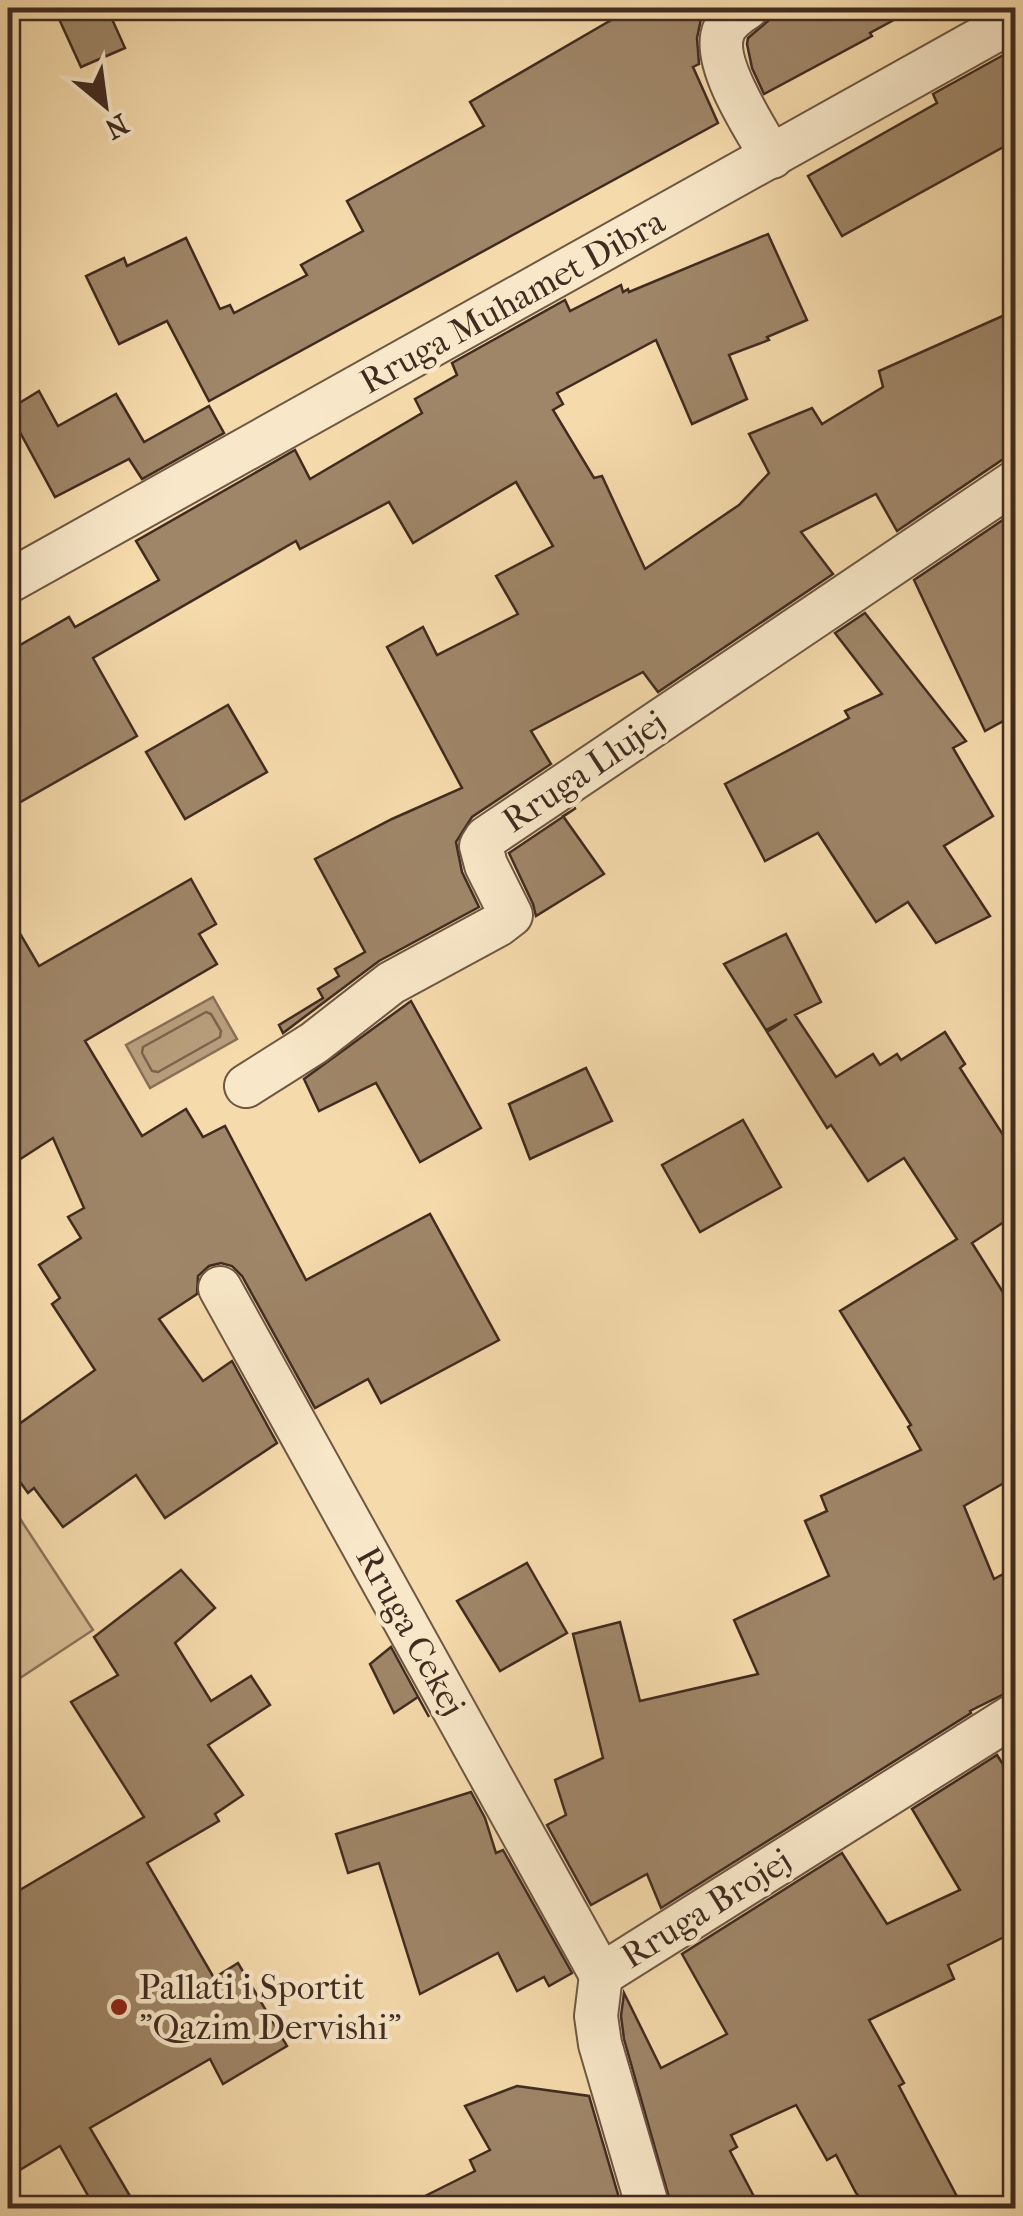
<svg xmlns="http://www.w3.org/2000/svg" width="1023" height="2216" viewBox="0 0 1023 2216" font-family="'IM FELL French Canon',serif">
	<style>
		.green { fill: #d6bc93; stroke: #8c745a; stroke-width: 2.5 }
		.water { fill: #b89e7c; stroke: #887057; stroke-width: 2.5 }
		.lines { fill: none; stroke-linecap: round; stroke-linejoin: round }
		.shore { stroke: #7c644e; stroke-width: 2.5 }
		.building { fill: #9f8668; stroke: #412b20; stroke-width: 2.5 }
		.street-casing { stroke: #6e5743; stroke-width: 46 }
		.street { stroke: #f8e7c8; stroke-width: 42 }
		.poi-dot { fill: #8f2418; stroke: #f8e7c8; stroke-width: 4 }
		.labels { text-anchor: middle; stroke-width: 9; stroke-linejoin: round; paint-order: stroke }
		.street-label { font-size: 35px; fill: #412b20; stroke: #f8e7c8 }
		.poi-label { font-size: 35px; fill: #412b20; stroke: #f8e7c8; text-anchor: start }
	</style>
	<rect width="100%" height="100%" fill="#f5daab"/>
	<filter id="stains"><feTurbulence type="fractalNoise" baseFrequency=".002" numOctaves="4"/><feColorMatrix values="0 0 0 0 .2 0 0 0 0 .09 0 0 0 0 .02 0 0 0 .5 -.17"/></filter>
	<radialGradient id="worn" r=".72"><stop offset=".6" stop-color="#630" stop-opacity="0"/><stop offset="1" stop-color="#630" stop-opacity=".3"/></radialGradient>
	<polygon class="green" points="13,1508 93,1630 11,1684 8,1679 8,1512"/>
	<polygon class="water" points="213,997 237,1039 150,1088 126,1045"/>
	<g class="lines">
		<polygon class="shore" points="206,1012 211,1014 221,1031 220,1037 158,1072 152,1071 142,1053 143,1047"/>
	</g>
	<g class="building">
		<polygon points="54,8 107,8 125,48 81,67"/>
		<polygon points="632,8 709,8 701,19 697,38 699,64 693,67 718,123 209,401 167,321 119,344 86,276 124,258 127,266 186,238 220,309 230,305 234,313 307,275 301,265 363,231 347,201 484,126 470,102"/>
		<polygon points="772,8 916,8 870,33 872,36 764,94 752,68 747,44 748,38 769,20"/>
		<polygon points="1016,48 1016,140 842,236 808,176 937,103 933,94"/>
		<polygon points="768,234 807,320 767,337 769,340 729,355 747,399 692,424 656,340 557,393 563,404 553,410 594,478 602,476 645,569 739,505 769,473 749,434 812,408 822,424 883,387 879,371 1016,310 1016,456 1002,460 897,531 876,494 801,532 833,574 658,692 643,672 531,731 551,764 472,817 456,842 462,872 479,907 379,961 283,1033 279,1025 323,998 318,989 339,976 335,969 365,952 315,859 392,819 462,788 387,647 423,627 437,655 518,614 496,576 553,546 516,482 413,543 389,502 300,549 296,541 93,658 137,736 8,809 8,652 69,617 75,627 159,580 136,541 295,450 310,479 422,413 415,399 457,375 452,363 565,300 570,311 621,285 623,292 628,289 629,292"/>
		<polygon points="39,391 58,426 116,394 144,442 209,406 224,433 142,479 129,459 55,497 8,410"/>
		<polygon points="1016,511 1016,714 985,731 914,580"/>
		<polygon points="865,613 966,741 953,748 993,816 944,846 990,916 936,943 908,902 876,922 818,833 765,861 725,784 849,718 845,711 882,694 835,633"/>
		<polygon points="228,705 267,772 185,819 146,752"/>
		<polygon points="576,808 563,816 604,874 536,916 533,904 509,853"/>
		<polygon points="191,879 216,924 199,934 217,964 85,1041 142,1136 186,1109 203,1137 225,1126 306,1280 430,1214 499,1340 381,1403 368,1379 315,1408 242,1276 232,1266 221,1263 209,1266 198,1276 197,1294 159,1319 203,1381 232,1361 277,1443 165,1518 136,1475 63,1527 34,1488 28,1493 8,1465 8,1432 95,1370 52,1304 60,1298 39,1265 81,1238 68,1217 84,1208 53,1138 8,1167 8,913 39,966"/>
		<polygon points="786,934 821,1002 795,1015 836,1077 873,1054 880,1065 897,1054 901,1060 945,1032 965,1064 960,1068 1016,1155 1016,1214 972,1243 1016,1313 1016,1476 964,1506 994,1579 1016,1567 1016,1688 970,1711 971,1713 661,1908 647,1874 591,1905 547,1825 566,1815 555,1780 603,1758 573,1634 620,1622 640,1701 758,1674 734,1620 829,1576 805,1521 827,1511 821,1496 921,1450 908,1427 911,1425 840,1311 957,1239 904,1158 868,1181 831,1125 827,1128 767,1032 787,1019 766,1030 724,964"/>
		<polygon points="411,1001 481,1128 420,1162 376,1083 319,1111 304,1079"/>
		<polygon points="586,1068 612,1121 530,1159 509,1104"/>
		<polygon points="743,1120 781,1187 700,1232 662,1165"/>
		<polygon points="527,1563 567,1633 500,1671 457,1601"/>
		<polygon points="181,1570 215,1608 175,1643 211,1701 251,1676 270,1705 208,1745 243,1795 215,1814 219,1821 147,1863 214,1978 238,1963 287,2046 223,2084 210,2059 90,2128 137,2208 95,2208 60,2146 8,2177 8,1897 144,1817 71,1702 118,1675 94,1637"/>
		<polygon points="391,1647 429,1717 418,1697 394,1713 370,1664"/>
		<polygon points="997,1755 1016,1785 1016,1931 948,1965 954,1979 869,2020 904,2083 899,2086 963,2208 870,2208 856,2193 836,2155 827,2160 796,2105 731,2135 737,2147 730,2151 760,2208 672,2208 624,2039 621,2016 624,1993 661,2068 727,2034 682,1954 842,1853 887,1924 960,1890 912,1809"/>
		<polygon points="471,1792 485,1818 496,1853 503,1850 572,1973 549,1986 544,1977 517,1991 498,1953 420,1994 379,1863 348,1873 336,1834"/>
		<polygon points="517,2086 589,2096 622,2208 401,2208 475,2171 470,2160 490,2150 465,2106"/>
	</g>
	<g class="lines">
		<g class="street-casing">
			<g id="street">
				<path d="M747 8C739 13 727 22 724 30 710 61 756 130 772 157"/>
				<polyline points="8,582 1016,19"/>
				<polyline points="246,1086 314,1043 391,983 498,925 511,915 486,865 481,846 486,838 1016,481"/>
				<polyline points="220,1288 601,1975"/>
				<polyline points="601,1975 1016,1714"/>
				<polyline points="601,1975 596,2016 600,2044 648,2208"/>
			</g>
		</g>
		<use href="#street" class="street"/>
	</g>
	<circle class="poi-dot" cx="119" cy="2007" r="10"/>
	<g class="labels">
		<g class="street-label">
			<text transform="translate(512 301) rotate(-29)" y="12">Rruga Muhamet Dibra</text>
			<text transform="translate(584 771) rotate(-34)" y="12">Rruga Llujej</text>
			<text transform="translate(411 1631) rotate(61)" y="12">Rruga Cekej</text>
			<text transform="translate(706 1908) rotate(-32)" y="12">Rruga Brojej</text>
		</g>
		<g class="poi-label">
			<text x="139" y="1999">Pallati i Sportit<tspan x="139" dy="40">"Qazim Dervishi"</tspan></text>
		</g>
	</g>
	<rect width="1023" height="2216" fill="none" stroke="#f5daab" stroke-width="40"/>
	<rect x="10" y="10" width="1003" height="2196" fill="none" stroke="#412b20" stroke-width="5"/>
	<rect x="20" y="20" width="983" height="2176" fill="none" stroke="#412b20" stroke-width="2.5"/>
	<g transform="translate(105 105) rotate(151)" stroke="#f8e7c8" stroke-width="8" paint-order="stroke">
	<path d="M0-8L18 38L0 25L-18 38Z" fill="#412b20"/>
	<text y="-15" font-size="28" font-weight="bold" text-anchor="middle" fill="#412b20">N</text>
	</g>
	<rect width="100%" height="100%" filter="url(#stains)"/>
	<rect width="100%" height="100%" fill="url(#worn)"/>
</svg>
